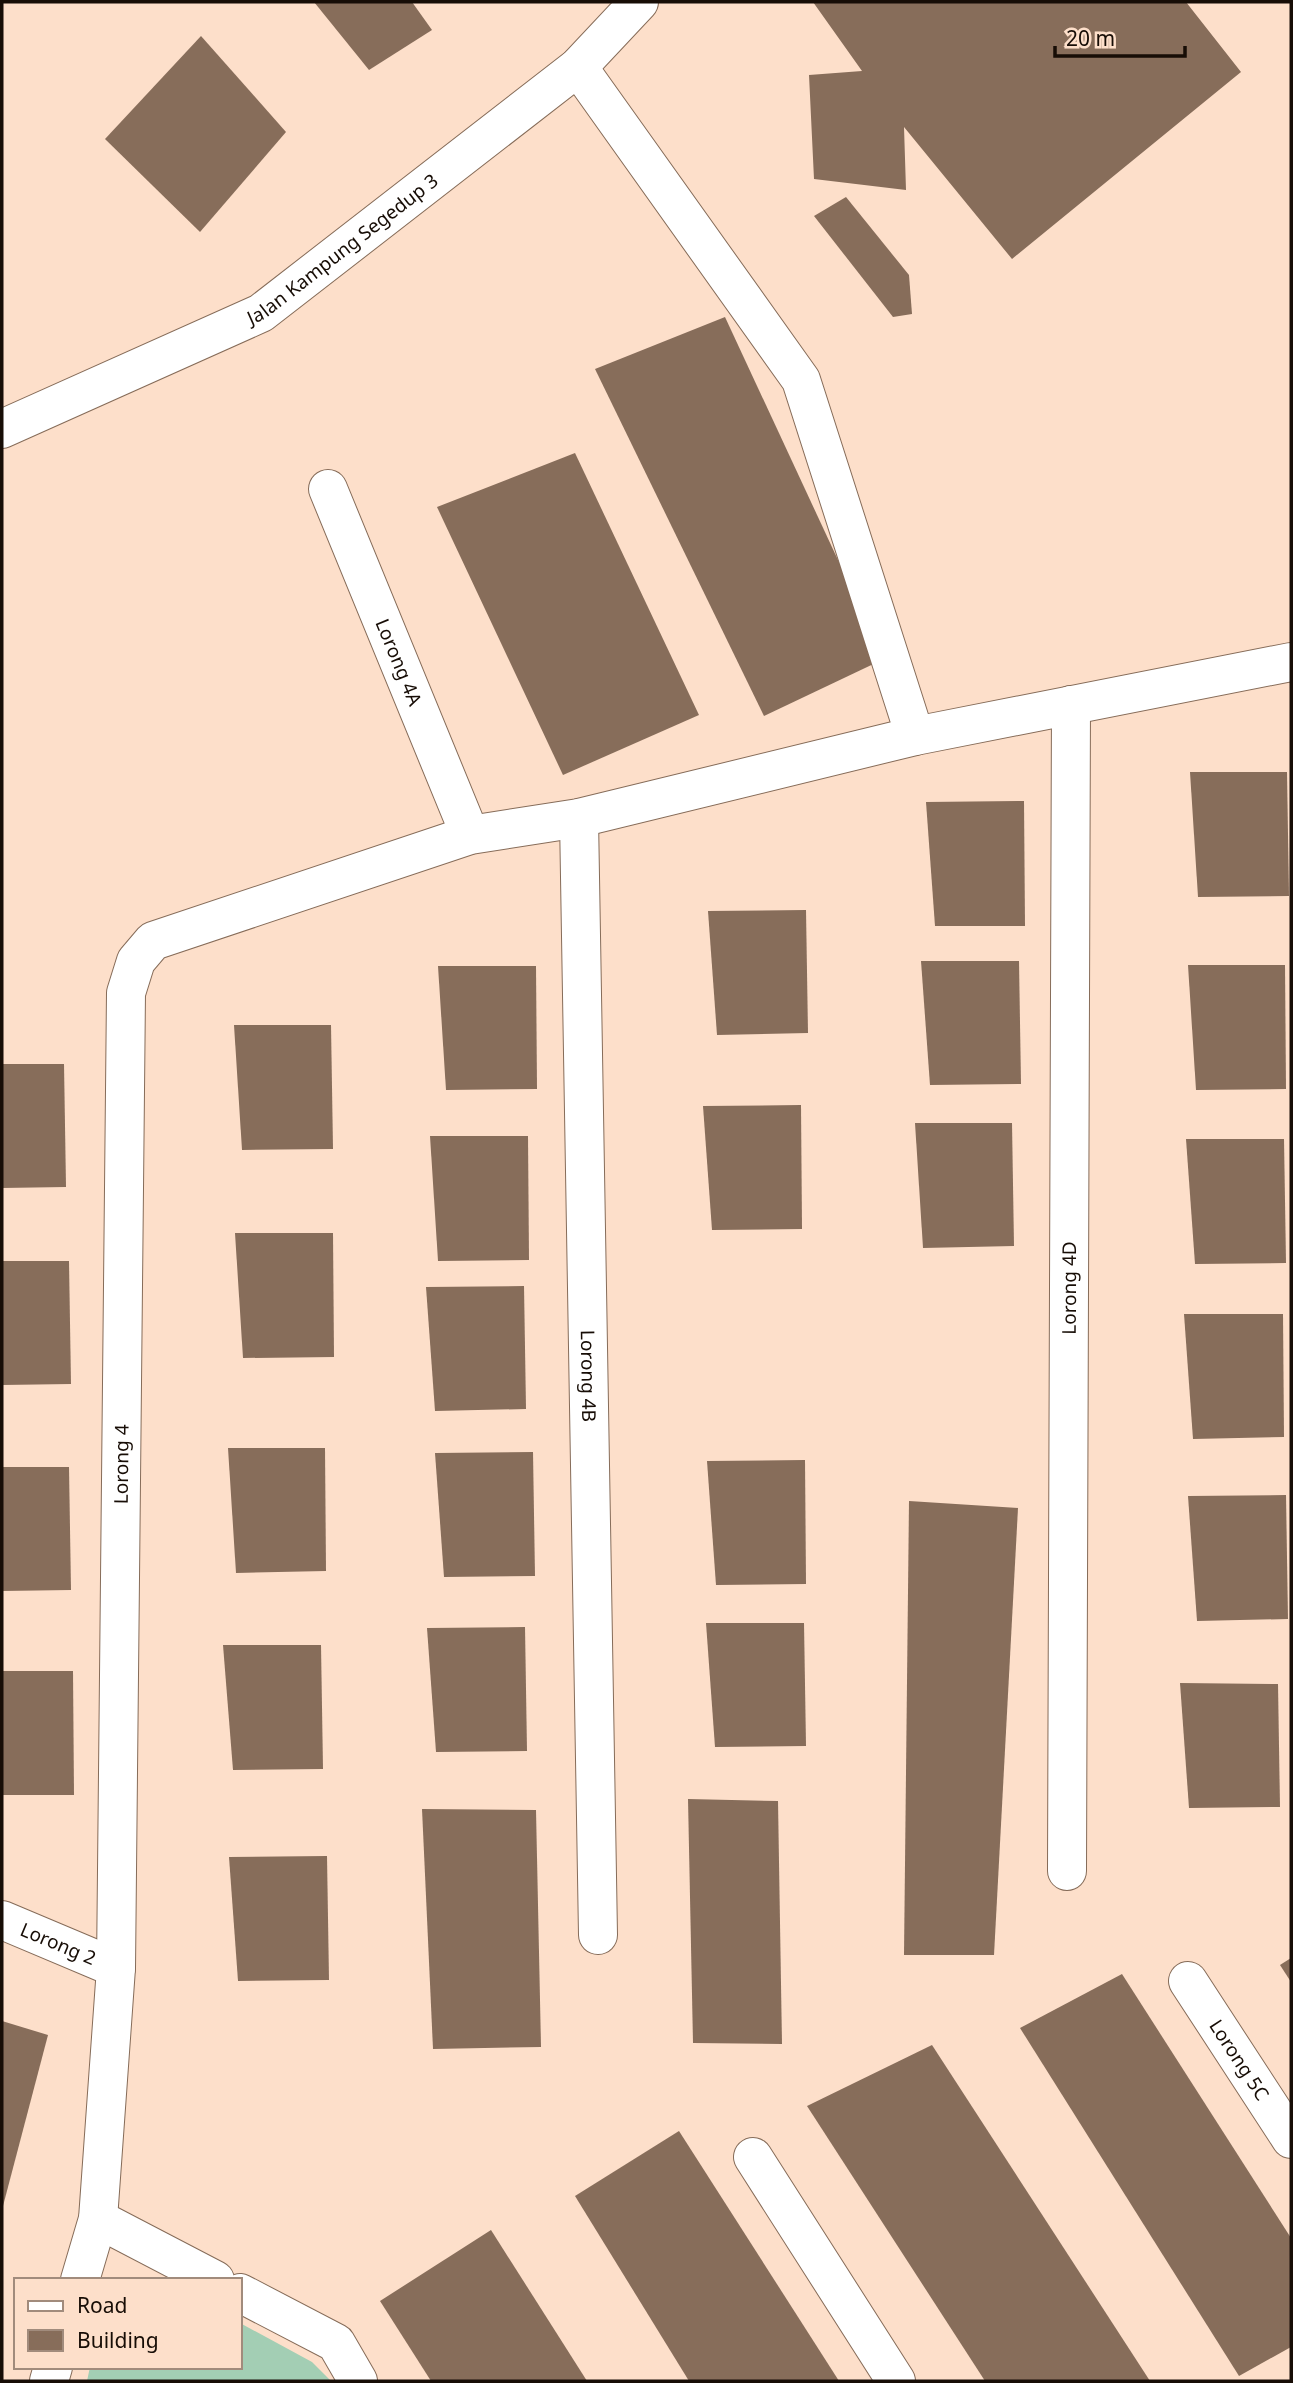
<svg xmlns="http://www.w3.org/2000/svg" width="1293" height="2383" viewBox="0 0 1293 2383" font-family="'Noto Sans',sans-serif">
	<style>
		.green { fill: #a3ceb4 }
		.building { fill: #876d5a }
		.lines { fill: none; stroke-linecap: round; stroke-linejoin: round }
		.minor-casing { stroke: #866c59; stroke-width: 40 }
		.minor { stroke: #fff; stroke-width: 38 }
		.labels { text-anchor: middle; stroke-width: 7; stroke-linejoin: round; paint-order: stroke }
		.street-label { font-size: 19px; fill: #170d06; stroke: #fddfca }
	</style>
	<rect width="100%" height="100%" fill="#fddfca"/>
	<polygon class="green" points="240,2323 312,2362 331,2381 87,2381 90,2367 240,2367"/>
	<g class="building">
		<polygon points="314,2 412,2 432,30 369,70"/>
		<polygon points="813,2 1186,2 1241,72 1012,259 904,127 906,190 814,179 809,75 862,71"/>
		<polygon points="201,36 286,132 200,232 105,139"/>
		<polygon points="846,197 909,275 912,314 893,317 814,216"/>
		<polygon points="725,317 884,659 764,716 595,369"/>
		<polygon points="575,453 699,715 563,775 437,507"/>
		<polygon points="1190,772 1287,772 1289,896 1198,897"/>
		<polygon points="1024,801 1025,926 935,926 926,802"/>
		<polygon points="806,910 808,1033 717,1035 708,911"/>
		<polygon points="921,961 1019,961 1021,1084 930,1085"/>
		<polygon points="1188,965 1285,965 1286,1089 1196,1090"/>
		<polygon points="438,966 536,966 537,1089 446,1090"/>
		<polygon points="234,1025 331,1025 333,1149 242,1150"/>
		<polygon points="2,1064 64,1064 66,1187 2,1188"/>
		<polygon points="801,1105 802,1229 712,1230 703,1106"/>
		<polygon points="915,1123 1012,1123 1014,1246 923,1248"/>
		<polygon points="430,1136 528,1136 529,1260 438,1261"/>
		<polygon points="1186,1139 1284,1139 1286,1263 1195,1264"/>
		<polygon points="235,1233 333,1233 334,1357 243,1358"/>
		<polygon points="2,1261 69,1261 71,1384 2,1385"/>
		<polygon points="524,1286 526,1409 435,1411 426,1287"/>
		<polygon points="1184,1314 1283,1314 1284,1437 1193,1439"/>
		<polygon points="228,1448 325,1448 326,1571 236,1573"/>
		<polygon points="533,1452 535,1576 444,1577 435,1453"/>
		<polygon points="805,1460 806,1584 716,1585 707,1461"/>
		<polygon points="2,1467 69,1467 71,1590 2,1591"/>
		<polygon points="1286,1495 1288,1619 1197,1621 1188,1496"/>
		<polygon points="909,1501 1018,1508 994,1955 904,1955"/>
		<polygon points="706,1623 804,1623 806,1746 715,1747"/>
		<polygon points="525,1627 527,1751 436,1752 427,1628"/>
		<polygon points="223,1645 321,1645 323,1769 233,1770"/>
		<polygon points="2,1671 73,1671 74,1795 2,1795"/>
		<polygon points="1180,1683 1278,1684 1280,1807 1189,1808"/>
		<polygon points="688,1799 778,1801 782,2044 693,2043"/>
		<polygon points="422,1809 536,1810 541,2047 433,2049"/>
		<polygon points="327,1856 329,1980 238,1981 229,1857"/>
		<polygon points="1291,1958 1291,1982 1280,1965"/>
		<polygon points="1122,1974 1291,2238 1291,2347 1239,2376 1020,2028"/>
		<polygon points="2,2021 48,2035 3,2206 2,2206"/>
		<polygon points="932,2045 1150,2381 985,2381 807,2106"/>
		<polygon points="679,2131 839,2381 689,2381 575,2196"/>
		<polygon points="491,2230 587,2381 431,2381 380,2301"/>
	</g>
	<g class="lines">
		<g class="minor-casing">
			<g id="minor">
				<polyline points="578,67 801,380 915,736"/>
				<path id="s1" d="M2 429 261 313 578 67 639 2"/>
				<path id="s2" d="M328 489 470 835"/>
				<path id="s3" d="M579 818 598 1935"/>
				<path id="s4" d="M1067 1871 1071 705"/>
				<path id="s5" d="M2 1920 116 1968"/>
				<path id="s6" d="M1188 1981 1291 2139"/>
				<polyline points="753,2157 896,2381"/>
				<polyline points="98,2219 215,2280"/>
				<path id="s7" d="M80 2280 98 2219 116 1968 126 993 136 961 153 941 470 835 579 818 915 736 1291 662"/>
				<polyline points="240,2293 336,2343 358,2381"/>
				<polyline points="49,2381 53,2367"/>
			</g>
		</g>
		<use href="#minor" class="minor"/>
	</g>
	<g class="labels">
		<g class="street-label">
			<text dy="7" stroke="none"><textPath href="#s1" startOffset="387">Jalan Kampung Segedup 3</textPath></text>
			<text dy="7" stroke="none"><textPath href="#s2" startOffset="187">Lorong 4A</textPath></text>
			<text dy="7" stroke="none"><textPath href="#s4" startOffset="583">Lorong 4D</textPath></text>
			<text dy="7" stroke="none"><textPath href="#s3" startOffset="558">Lorong 4B</textPath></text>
			<text dy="7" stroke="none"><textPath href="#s7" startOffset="819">Lorong 4</textPath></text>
			<text dy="7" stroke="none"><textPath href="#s5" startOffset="61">Lorong 2</textPath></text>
			<text dy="7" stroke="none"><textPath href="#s6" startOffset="94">Lorong 5C</textPath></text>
		</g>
	</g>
	<rect width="1293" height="2383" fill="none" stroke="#170d06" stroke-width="7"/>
	<rect x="14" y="2278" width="228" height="91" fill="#fddfca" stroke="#a18b7c" stroke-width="2"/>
	<rect x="28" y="2301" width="35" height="10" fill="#ffffff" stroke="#a18b7c" stroke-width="2"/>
	<text x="77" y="2313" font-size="21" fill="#170d06">Road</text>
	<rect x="28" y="2330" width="35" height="21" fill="#876d5a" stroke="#a18b7c" stroke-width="2"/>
	<text x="77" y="2348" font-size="21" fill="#170d06">Building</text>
	<path d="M1055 46v10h130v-10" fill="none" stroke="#170d06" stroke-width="3.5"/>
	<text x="1066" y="46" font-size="21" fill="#170d06" stroke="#fddfca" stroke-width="5" paint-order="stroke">20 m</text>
</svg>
